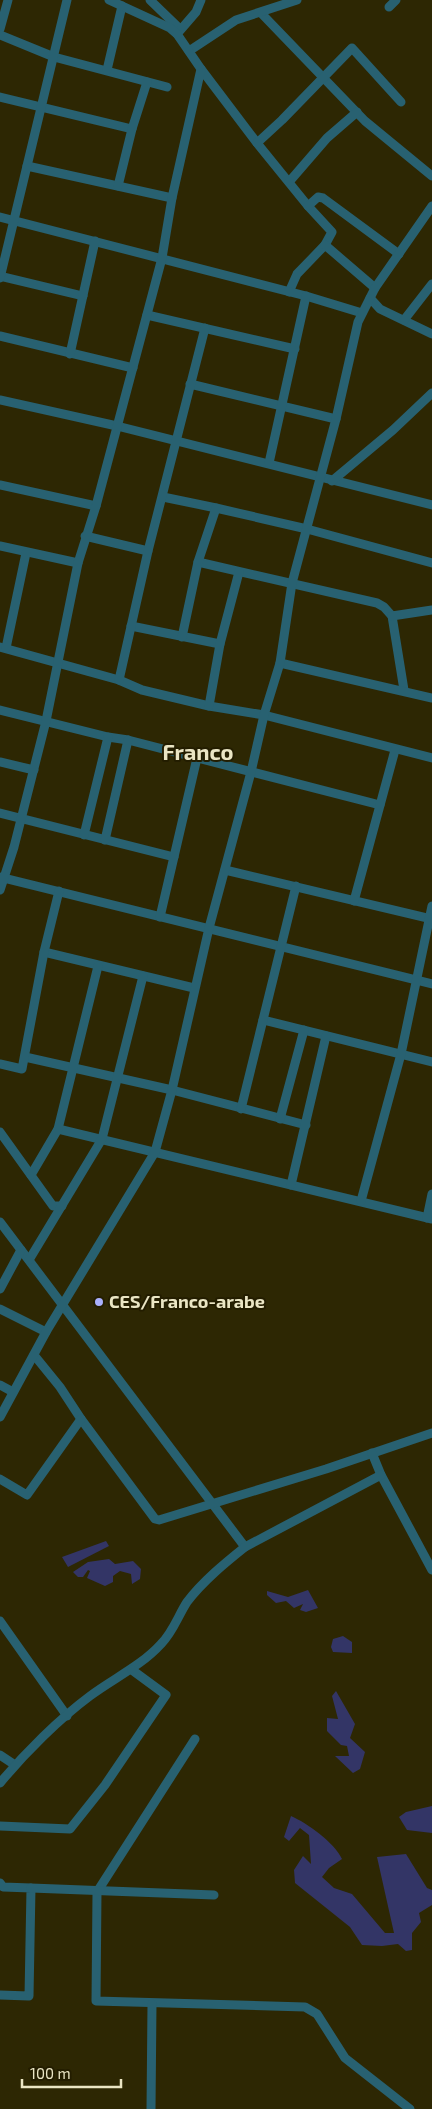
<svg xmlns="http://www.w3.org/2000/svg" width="432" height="2109" viewBox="0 0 432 2109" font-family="'Exo 2',sans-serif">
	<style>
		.water { fill: #333566 }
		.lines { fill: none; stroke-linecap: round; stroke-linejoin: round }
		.minor { stroke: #286171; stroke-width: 9 }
		.poi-dot { fill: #a9b0fc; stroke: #231d00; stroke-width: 2 }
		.labels { text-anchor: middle; stroke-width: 4; stroke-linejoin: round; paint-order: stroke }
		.poi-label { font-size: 18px; font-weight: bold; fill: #eae5c4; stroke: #231d00; text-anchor: start }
		.district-label { font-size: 22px; font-weight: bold; fill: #eae5c4; stroke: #231d00 }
	</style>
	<rect width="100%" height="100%" fill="#2d2703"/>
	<g class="water">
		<polygon points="106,1541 109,1546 68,1567 62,1557"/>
		<polygon points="109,1559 115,1564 133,1561 141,1569 140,1579 132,1584 131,1574 120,1571 113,1576 113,1582 105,1586 87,1578 90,1571 88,1570 83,1577 78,1577 73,1572 88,1562"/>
		<polygon points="308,1590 318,1608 306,1612 300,1610 303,1604 294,1608 286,1601 276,1603 267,1595 267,1591 288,1597"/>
		<polygon points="343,1636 352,1642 352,1653 333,1652 331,1647 333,1639"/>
		<polygon points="336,1691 355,1724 350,1738 365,1752 360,1769 353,1773 335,1756 349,1756 347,1746 341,1745 327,1731 327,1718 338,1719 332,1696"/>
		<polygon points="432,1806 432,1833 407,1830 399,1817 406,1812"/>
		<path d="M291 1816C307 1823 334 1842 342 1859L329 1868 322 1877 334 1888 352 1894 385 1933H394L377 1857 406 1854 427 1888 432 1890V1905L419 1913 421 1922 412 1933V1950L406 1951 398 1944 382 1946 362 1945 350 1927 295 1883 294 1870 303 1856 311 1864 309 1835 300 1828 289 1841 284 1837Z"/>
	</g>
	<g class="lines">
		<g class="minor">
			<polyline points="150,0 180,29"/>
			<polyline points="389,7 396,0"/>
			<polyline points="261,13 365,121 432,176"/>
			<polyline points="0,29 8,0"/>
			<polyline points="177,34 196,12 201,0"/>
			<polyline points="0,35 54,57 167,87"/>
			<polyline points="189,51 236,20 297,0"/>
			<polyline points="201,69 257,143 308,206 332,232 325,245 297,274 289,292"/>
			<polyline points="107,70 122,6"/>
			<polyline points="0,97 132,129"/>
			<polyline points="257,143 282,120 352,48 401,102"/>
			<polyline points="27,166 172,198"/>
			<polyline points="289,182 327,138 357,112"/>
			<polyline points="118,186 132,129 147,82"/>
			<polyline points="308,206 318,197 323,198 399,254"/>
			<polyline points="0,217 306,296 362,313"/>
			<polyline points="325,245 375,288"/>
			<polyline points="0,276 83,296"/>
			<polyline points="0,278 67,0"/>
			<polyline points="370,298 380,309 432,334"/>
			<polyline points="147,315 295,349"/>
			<polyline points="404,320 432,284"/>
			<polyline points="0,336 133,368"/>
			<polyline points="70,354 95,241"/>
			<polyline points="190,384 336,419"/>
			<polyline points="0,400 117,426 432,505"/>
			<polyline points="269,463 306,296"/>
			<polyline points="332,481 393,430 432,393"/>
			<polyline points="0,485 96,506"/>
			<polyline points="163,497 216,508 307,529 432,563"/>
			<polyline points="85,536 148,551"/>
			<polyline points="0,546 78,563"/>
			<polyline points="198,562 377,603 384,607 392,616 404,690"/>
			<polyline points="392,616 432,610"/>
			<polyline points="131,626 220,644"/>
			<polyline points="182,637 198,562 216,508"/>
			<polyline points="0,647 119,680 142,690 209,706 264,715 432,758"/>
			<polyline points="6,648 26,553"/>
			<polyline points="280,663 432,698"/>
			<polyline points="119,680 148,551 205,328"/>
			<polyline points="209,706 220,644 239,572"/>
			<polyline points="0,710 108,737 128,740 380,805"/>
			<polyline points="0,762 34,770"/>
			<polyline points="0,813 174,857"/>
			<polyline points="84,835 108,737"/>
			<polyline points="105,840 128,740"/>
			<polyline points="225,870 432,919"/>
			<polyline points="0,877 432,984"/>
			<polyline points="0,890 14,847 46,721 78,563 96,506 162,258 172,198 201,69 177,34 170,28 109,0"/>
			<polyline points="354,901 395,750"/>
			<polyline points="160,917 197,758"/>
			<polyline points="44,952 194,988"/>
			<polyline points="263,1020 432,1062"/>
			<polyline points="25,1057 172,1090 306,1125"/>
			<polyline points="0,1064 22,1069 44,952 59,891"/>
			<polyline points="241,1109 296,886"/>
			<polyline points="280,1119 304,1030"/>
			<polyline points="58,1129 432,1219"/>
			<polyline points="0,1132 53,1206 62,1206"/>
			<polyline points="31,1175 58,1129 98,966"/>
			<polyline points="291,1185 326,1036"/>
			<polyline points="361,1201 401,1054 432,906"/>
			<polyline points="427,1218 432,1194"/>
			<polyline points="0,1222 245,1547"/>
			<polyline points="29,1260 102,1139 143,976"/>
			<polyline points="0,1289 21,1250"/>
			<polyline points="0,1309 46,1332"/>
			<polyline points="34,1355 60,1387 81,1419 155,1519 159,1520 326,1469 432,1433"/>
			<polyline points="0,1385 13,1392"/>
			<polyline points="0,1417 46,1332 155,1152 172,1090 209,928 251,772 264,715 280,663 292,583 336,419 358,322 375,288 432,206"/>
			<polyline points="372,1453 381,1475 432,1570"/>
			<polyline points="0,1479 27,1495 81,1419"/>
			<polyline points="0,1621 67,1716"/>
			<polyline points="195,1739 97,1892 96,2001 305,2007 317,2014 345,2058 410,2109"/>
			<polyline points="0,1755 15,1765"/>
			<path d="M0 1783C25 1753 59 1719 90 1696 114 1678 141 1666 161 1644 173 1632 178 1616 187 1602 203 1581 225 1563 245 1547L381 1475"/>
			<polyline points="0,1826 70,1829 105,1785 166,1695 132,1670"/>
			<polyline points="0,1883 3,1887 31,1888 29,1996 0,1995"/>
			<polyline points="31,1888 214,1895"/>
			<polyline points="151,2109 152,2004"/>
		</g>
	</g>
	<circle class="poi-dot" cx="99" cy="1302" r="5"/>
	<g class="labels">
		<g class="poi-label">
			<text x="109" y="1308">CES/Franco-arabe</text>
		</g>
		<g class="district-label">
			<text x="198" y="760">Franco</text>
		</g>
	</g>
	<path d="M22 2079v8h99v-8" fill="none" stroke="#eae5c4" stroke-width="2.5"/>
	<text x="30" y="2079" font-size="15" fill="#eae5c4" stroke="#231d00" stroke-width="4" paint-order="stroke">100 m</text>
</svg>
